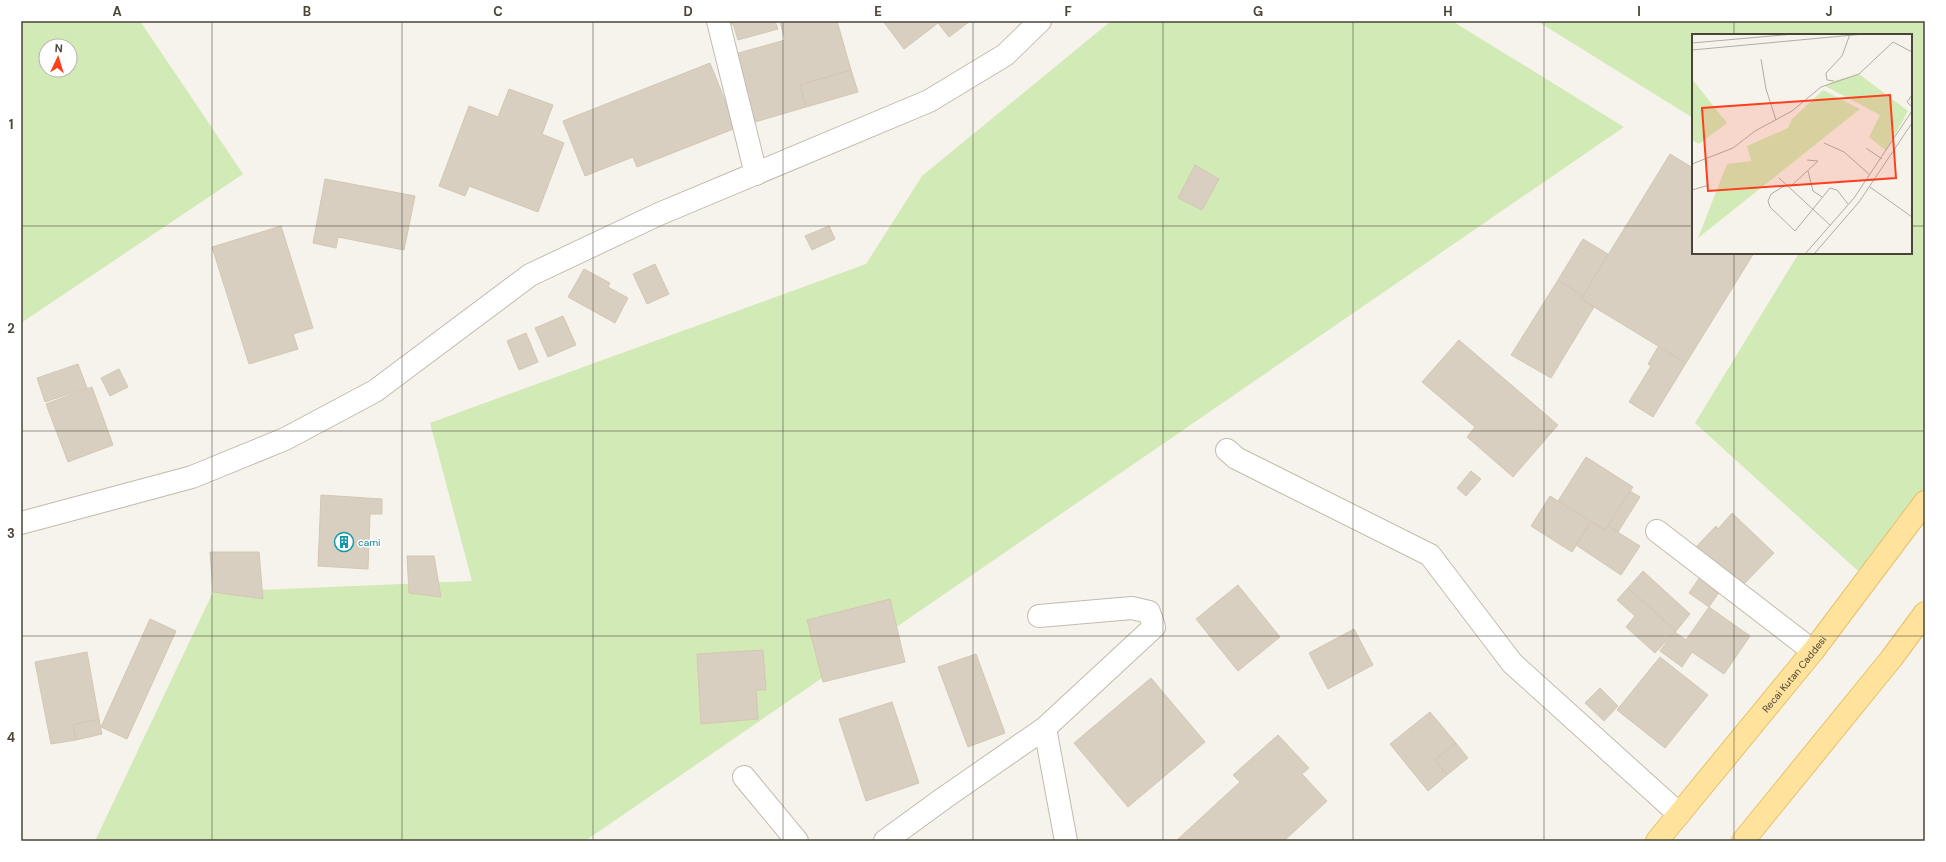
<svg xmlns="http://www.w3.org/2000/svg" width="1946" height="862" viewBox="0 0 1946 862" font-family="'DM Sans',sans-serif">
	<style>
		.green { fill: #d2eab5; fill-rule: evenodd }
		.building { fill: #d8cfc1; stroke: #d3c7b4 }
		.lines { fill: none; stroke-linecap: round; stroke-linejoin: round }
		.minor-casing { stroke: #c2bbae; stroke-width: 24 }
		.major-casing { stroke: #e6c16a; stroke-width: 24 }
		.minor { stroke: #fff; stroke-width: 22 }
		.major { stroke: #ffe39c; stroke-width: 22 }
		.grid { fill: none; stroke: #4b4439; stroke-width: 1; stroke-opacity: 0.55 }
		.labels { text-anchor: middle; stroke-width: 3; stroke-linejoin: round; paint-order: stroke }
		.culture-label { font-size: 10px; fill: #0d838f; stroke: #fff; text-anchor: start }
		.street-label { font-size: 10px; fill: #4b4439; stroke: #fff }
		.inset-road { fill: none; stroke: #b2ada4; stroke-width: 1 }
		.view { fill: #fc3f1d; fill-opacity: 0.15; stroke: #fc3f1d; stroke-width: 2 }
		.inset-edge { fill: none; stroke: #4b4439; stroke-width: 2 }
		.neatline { fill: none; stroke: #4b4439; stroke-width: 1.5 }
		.grid-label { font-size: 13px; text-anchor: middle; font-weight: bold; fill: #4b4439 }
	</style>
	<rect width="100%" height="100%" fill="#f6f3ec"/>
	<g class="green">
		<path d="M21 21H140L243 174 21 323ZM46 46H70V70H46Z"/>
		<polygon points="1111,21 1452,21 1624,127 585,841 95,841 213,592 472,581 430,423 866,264 922,176"/>
		<polygon points="1537,21 1925,21 1925,488 1868,580 1695,423 1799,253 1911,253 1911,35 1693,35 1693,118"/>
	</g>
	<g class="building">
		<polygon points="727,21 775,21 778,29 738,40 733,24 729,25"/>
		<polygon points="783,21 837,21 851,70 800,85 806,107 755,122 735,54 785,40 780,22"/>
		<polygon points="883,21 970,21 949,37 938,23 904,49"/>
		<polygon points="710,63 736,128 637,167 633,157 585,176 563,121"/>
		<polygon points="851,70 858,92 806,107 800,85"/>
		<polygon points="509,89 553,105 542,134 564,143 538,212 469,186 465,196 439,186 469,106 498,117"/>
		<polygon points="1670,154 1693,168 1693,253 1754,253 1686,363 1581,299"/>
		<polygon points="1195,165 1219,179 1202,210 1178,198"/>
		<polygon points="325,179 415,196 404,250 338,237 336,248 313,243"/>
		<polygon points="281,226 313,328 293,334 298,349 249,364 212,247"/>
		<polygon points="829,226 835,239 812,250 805,236"/>
		<polygon points="1583,239 1608,254 1583,296 1558,280"/>
		<polygon points="655,264 669,294 647,304 633,274"/>
		<polygon points="584,269 610,283 608,287 628,298 615,323 568,297"/>
		<polygon points="1558,280 1583,296 1581,299 1594,307 1551,378 1511,355"/>
		<polygon points="563,316 576,345 548,357 535,328"/>
		<polygon points="526,333 538,362 519,370 507,341"/>
		<polygon points="1459,340 1558,425 1513,477 1467,437 1475,427 1422,382"/>
		<polygon points="1658,347 1686,363 1653,417 1629,402 1651,366 1648,364"/>
		<polygon points="78,364 87,388 45,402 37,378"/>
		<polygon points="119,369 128,387 110,396 101,378"/>
		<polygon points="92,387 113,445 68,462 46,404"/>
		<polygon points="1586,457 1633,487 1605,530 1558,501"/>
		<polygon points="1471,471 1481,479 1466,496 1457,488"/>
		<polygon points="1630,491 1640,497 1618,532 1608,526"/>
		<polygon points="321,495 382,499 382,514 370,514 368,569 318,566"/>
		<polygon points="1550,496 1591,522 1572,552 1531,526"/>
		<polygon points="1732,513 1774,553 1740,588 1696,547 1716,526 1718,529"/>
		<polygon points="1591,522 1605,530 1608,526 1640,546 1621,575 1576,545"/>
		<polygon points="210,552 259,552 263,599 213,592"/>
		<polygon points="407,556 434,556 441,597 409,593"/>
		<polygon points="1643,571 1690,614 1676,631 1628,588"/>
		<polygon points="1700,577 1720,591 1709,607 1689,593"/>
		<polygon points="1238,585 1280,637 1238,671 1196,619"/>
		<polygon points="1628,588 1676,631 1655,653 1626,627 1635,616 1617,600"/>
		<polygon points="890,599 905,662 823,682 807,620"/>
		<polygon points="1709,607 1750,636 1724,674 1692,652 1682,667 1660,651 1675,632 1686,640"/>
		<polygon points="150,619 176,631 127,739 101,727"/>
		<polygon points="1354,629 1373,665 1328,689 1309,653"/>
		<polygon points="763,650 766,690 756,690 758,719 701,724 697,654"/>
		<polygon points="87,652 99,719 73,725 76,740 51,744 35,662"/>
		<polygon points="976,654 1005,733 968,747 938,667"/>
		<polygon points="1660,657 1708,695 1665,748 1617,710"/>
		<polygon points="1151,678 1205,742 1128,807 1074,743"/>
		<polygon points="1600,688 1618,706 1604,721 1585,703"/>
		<polygon points="892,702 919,783 866,801 839,719"/>
		<polygon points="1430,712 1456,743 1435,760 1447,775 1428,791 1390,744"/>
		<polygon points="99,719 102,734 76,740 73,725"/>
		<polygon points="1278,735 1309,768 1302,774 1327,801 1284,841 1176,841 1240,782 1233,775"/>
		<polygon points="1456,743 1468,758 1447,775 1435,760"/>
	</g>
	<g class="lines">
		<g class="minor-casing">
			<g id="minor">
				<polyline points="718,21 756,174"/>
				<polyline points="1227,450 1236,458 1430,555 1512,663 1679,814"/>
				<polyline points="21,523 192,477 285,439 375,391 530,275 659,214 929,101 1005,55 1040,21"/>
				<polyline points="1657,531 1813,651"/>
				<polyline points="1045,728 1066,841"/>
				<polyline points="744,777 797,841"/>
				<polyline points="885,841 944,798 1045,728 1154,627 1149,612 1132,608 1039,616"/>
			</g>
		</g>
		<g class="major-casing">
			<g id="major">
				<path id="s1" d="M1657 841 1813 651 1925 502"/>
				<polyline points="1743,841 1891,659 1925,613"/>
			</g>
		</g>
		<use href="#minor" class="minor"/>
		<use href="#major" class="major"/>
	</g>
	<path class="grid" d="M212 21V841M402 21V841M593 21V841M783 21V841M973 21V841M1163 21V841M1353 21V841M1544 21V841M1734 21V35M21 226H1693M1911 226H1925M1734 253V841M21 431H1925M21 636H1925"/>
	<defs>
		<g id="building-ring" transform="scale(1)"><circle r="9.5" fill="#fff" stroke="#0f9aa8" stroke-width="1.5"/><path d="M-4-6H4V6H1V3H-1V6H-4ZM-2.5-4.3h1.7v1.8h-1.7ZM.8-4.3h1.7v1.8H.8ZM-2.5-1h1.7V.8h-1.7ZM.8-1h1.7V.8H.8Z" fill="#0f9aa8"/></g>
	</defs>
	<g fill-rule="evenodd">
		<use href="#building-ring" x="344" y="542"/>
	</g>
	<g class="labels">
		<g class="culture-label">
			<text x="358" y="546">cami</text>
		</g>
		<g class="street-label">
			<text dy="4" stroke="none"><textPath href="#s1" startOffset="216">Recai Kutan Caddesi</textPath></text>
		</g>
	</g>
	<g transform="translate(1692 34)">
		<rect width="220" height="220" fill="#f6f3ec"/>
		<path d="M167 40 216 77 194 117 177 103 188 81 133 52 142 47ZM0 45 35 89 7 110 0 106ZM131 56 168 75 6 204 35 130 59 127 55 112 96 94 100 85Z" fill="#d2eab5"/>
		<path class="inset-road" d="M0 9 102 0M0 16 172 0M69 25 74 55 84 86M142 47 135 46 134 39 150 22 158 0M220 61 215 68 220 73M132 109 152 118 178 141M174 114 190 125M115 126 126 127 100 151H94L79 160 76 167 78 173 103 197 138 154 145 156 156 170M0 130 41 114 63 97 100 77 129 53 167 40 201 8 220 18M116 137 121 157 130 163M87 144 138 191M178 153 220 183M0 156 17 151M113 220 162 164 220 77M122 220 167 168 220 89"/>
		<path class="view" d="M198 61 204 144 16 157 10 74Z"/>
		<rect width="220" height="220" class="inset-edge"/>
	</g>
	<rect width="1946" height="862" fill="none" stroke="#ffffff" stroke-width="44"/>
	<g transform="translate(58 58) rotate(4)"><circle r="19" fill="#ffffff" stroke="#b7b4b0"/>
	<path d="M0-3L7 15L0 10L-7 15Z" fill="#fc3f1d"/>
	<text y="-6" font-size="11" font-weight="bold" text-anchor="middle" fill="#4b4439">N</text>
	</g>
	<rect x="22" y="22" width="1902" height="818" class="neatline"/>
	<g class="grid-label">
		<text x="117" y="16">A</text>
		<text x="307" y="16">B</text>
		<text x="498" y="16">C</text>
		<text x="688" y="16">D</text>
		<text x="878" y="16">E</text>
		<text x="1068" y="16">F</text>
		<text x="1258" y="16">G</text>
		<text x="1448" y="16">H</text>
		<text x="1639" y="16">I</text>
		<text x="1829" y="16">J</text>
		<text x="11" y="129">1</text>
		<text x="11" y="333">2</text>
		<text x="11" y="538">3</text>
		<text x="11" y="742">4</text>
	</g>
</svg>
